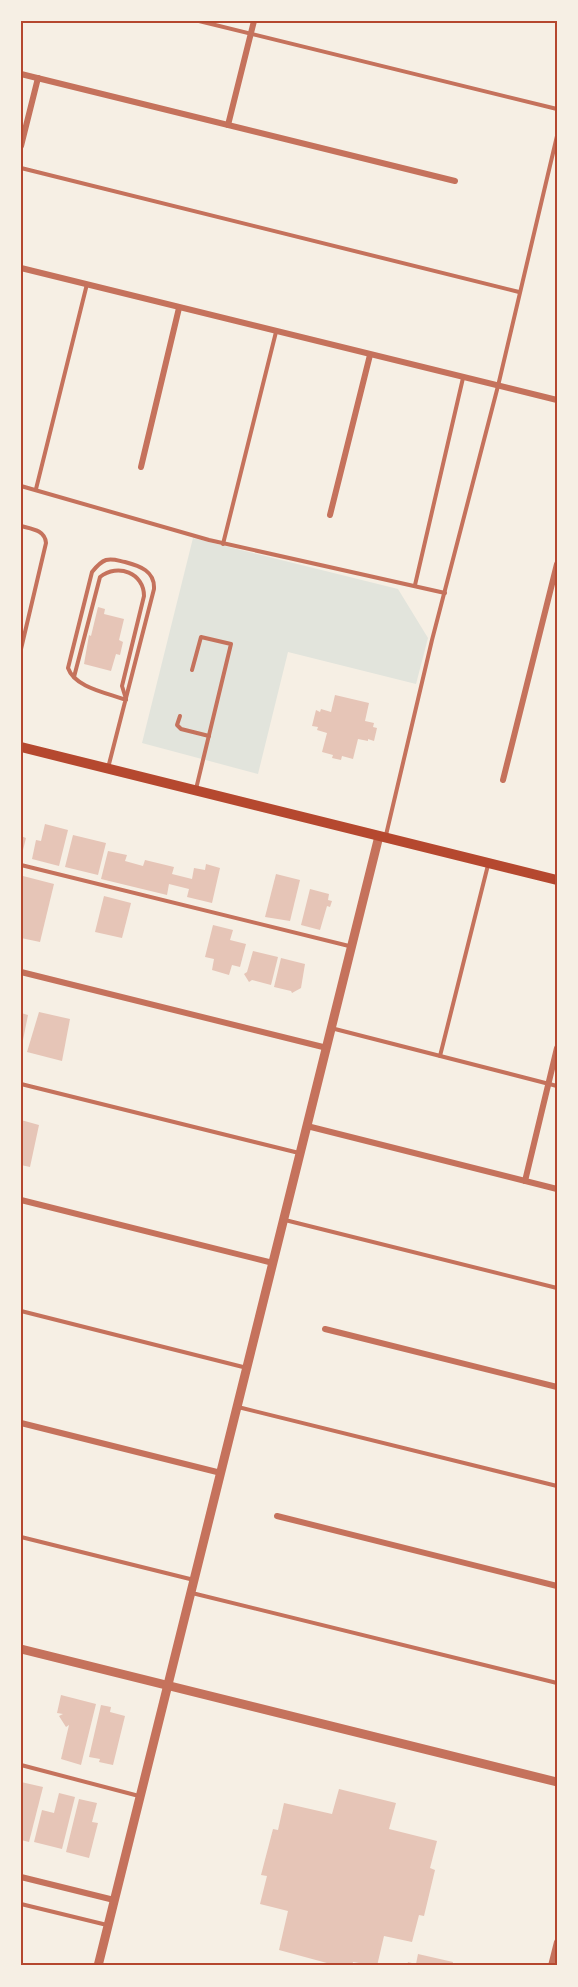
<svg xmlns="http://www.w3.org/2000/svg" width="578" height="1987" viewBox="0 0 578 1987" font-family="Poppins,sans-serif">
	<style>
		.green { fill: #e2e4dc }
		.building { fill: #e6c5b7 }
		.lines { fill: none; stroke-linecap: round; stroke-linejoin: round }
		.service { stroke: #c5725c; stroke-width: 4 }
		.minor { stroke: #c5725c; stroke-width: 6 }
		.tertiary { stroke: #c5725c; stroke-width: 9 }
		.secondary { stroke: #b5482f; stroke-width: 10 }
		.neatline { fill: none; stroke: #b5482f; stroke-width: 2 }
	</style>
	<rect width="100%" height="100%" fill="#f6efe4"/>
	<polygon class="green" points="193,538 398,589 428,638 416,684 288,652 258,774 142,743"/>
	<g class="building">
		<polygon points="98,607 105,609 104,614 124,619 119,640 123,642 120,655 116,654 111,671 84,664 89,635 91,636"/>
		<polygon points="335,695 369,703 365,721 374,723 373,727 377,728 374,741 368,739 368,741 358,739 353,759 342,756 341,760 332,758 333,755 322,752 327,733 317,730 318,727 312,726 316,710 320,712 321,709 331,712"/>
		<polygon points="45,824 68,830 59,866 32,859 36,840 41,841"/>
		<polygon points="73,835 106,843 98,875 65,867"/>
		<polygon points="21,836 26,838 22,854 21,853"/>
		<polygon points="108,851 127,855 125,861 143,866 145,860 174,867 172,874 192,879 194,868 205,870 206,864 220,868 212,903 187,897 189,889 169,884 167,895 101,879"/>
		<polygon points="276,874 300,880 290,921 265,917"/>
		<polygon points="23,876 54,884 40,942 21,938"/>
		<polygon points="310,889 329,894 328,900 332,901 330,907 327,906 320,930 301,925"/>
		<polygon points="104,896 131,903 122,938 95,932"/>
		<polygon points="213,925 233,930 230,940 246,944 240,967 232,965 229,975 212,970 214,959 205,957"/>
		<polygon points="253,951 278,957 271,985 252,980 249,982 244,974 247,972"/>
		<polygon points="281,958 305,964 301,988 292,993 291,991 274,987"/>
		<polygon points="39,1012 70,1019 62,1061 27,1052"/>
		<polygon points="21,1013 28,1015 22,1045 21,1045"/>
		<polygon points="21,1120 39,1125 30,1167 21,1165"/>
		<polygon points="61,1695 96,1704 81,1765 61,1759 69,1725 66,1727 59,1716 63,1714 57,1713"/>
		<polygon points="101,1705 111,1707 110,1712 125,1716 113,1765 99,1762 100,1759 89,1757"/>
		<polygon points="21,1782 43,1787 29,1842 21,1840"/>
		<polygon points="339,1789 396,1803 389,1829 437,1841 430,1868 435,1870 424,1916 419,1915 412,1942 384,1936 377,1966 353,1962 352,1966 338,1966 279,1950 288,1911 260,1904 267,1876 261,1875 273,1829 278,1830 284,1803 332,1814"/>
		<polygon points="59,1793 75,1797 62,1849 34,1842 42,1810 54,1813"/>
		<polygon points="79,1799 97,1803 92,1822 98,1823 89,1858 66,1852"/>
		<polygon points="418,1954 453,1962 452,1966 407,1966 408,1962 416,1964"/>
	</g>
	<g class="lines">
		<g class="service">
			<polyline points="199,21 557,109"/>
			<polyline points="21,168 519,292"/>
			<polyline points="21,486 209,540 445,593"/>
			<polyline points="36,489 87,284"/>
			<path d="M21 526C32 529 45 530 46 543L21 649"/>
			<polyline points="223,544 276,332"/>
			<polyline points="415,585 463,378"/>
			<polyline points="192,670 201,637 231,644 196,789"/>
			<path d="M74 677 100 577C118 563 144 573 144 596L122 686 126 699"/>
			<polyline points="180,716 177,725 181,729 209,736"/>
			<path d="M108 768 154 589C155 571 140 566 125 562 119 561 113 558 106 560 100 562 96 567 92 572L68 668C75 688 108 693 126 700"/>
			<polyline points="386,835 432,640 498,386 557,136"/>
			<polyline points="21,865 349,946"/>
			<polyline points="331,1028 557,1086"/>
			<polyline points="440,1056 488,865"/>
			<polyline points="21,1084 299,1153"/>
			<polyline points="285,1220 557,1288"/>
			<polyline points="21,1311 247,1368"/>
			<polyline points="238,1407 557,1486"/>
			<polyline points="21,1537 194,1580"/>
			<polyline points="192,1593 557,1683"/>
			<polyline points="21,1765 139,1796"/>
			<polyline points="21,1904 107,1925"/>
		</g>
		<g class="minor">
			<polyline points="21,74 455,181"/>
			<polyline points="228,125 254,21"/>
			<polyline points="21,146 38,78"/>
			<polyline points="21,268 557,400"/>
			<polyline points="141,467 179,308"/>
			<polyline points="330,515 370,355"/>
			<polyline points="503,780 557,564"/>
			<polyline points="21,972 327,1048"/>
			<polyline points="307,1126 557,1189"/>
			<polyline points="525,1181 557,1048"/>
			<polyline points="21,1200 273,1263"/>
			<polyline points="325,1329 557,1387"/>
			<polyline points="21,1423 221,1473"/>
			<polyline points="277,1516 557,1586"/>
			<polyline points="21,1877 114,1900"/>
			<polyline points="551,1966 557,1942"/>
		</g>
		<g class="tertiary">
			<polyline points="21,1649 557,1782"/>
			<polyline points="98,1966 379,836"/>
		</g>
		<polyline class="secondary" points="21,747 557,880"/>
	</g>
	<rect width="578" height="1987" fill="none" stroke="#f6efe4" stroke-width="45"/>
	<rect x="22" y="22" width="534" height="1942" class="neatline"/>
</svg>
